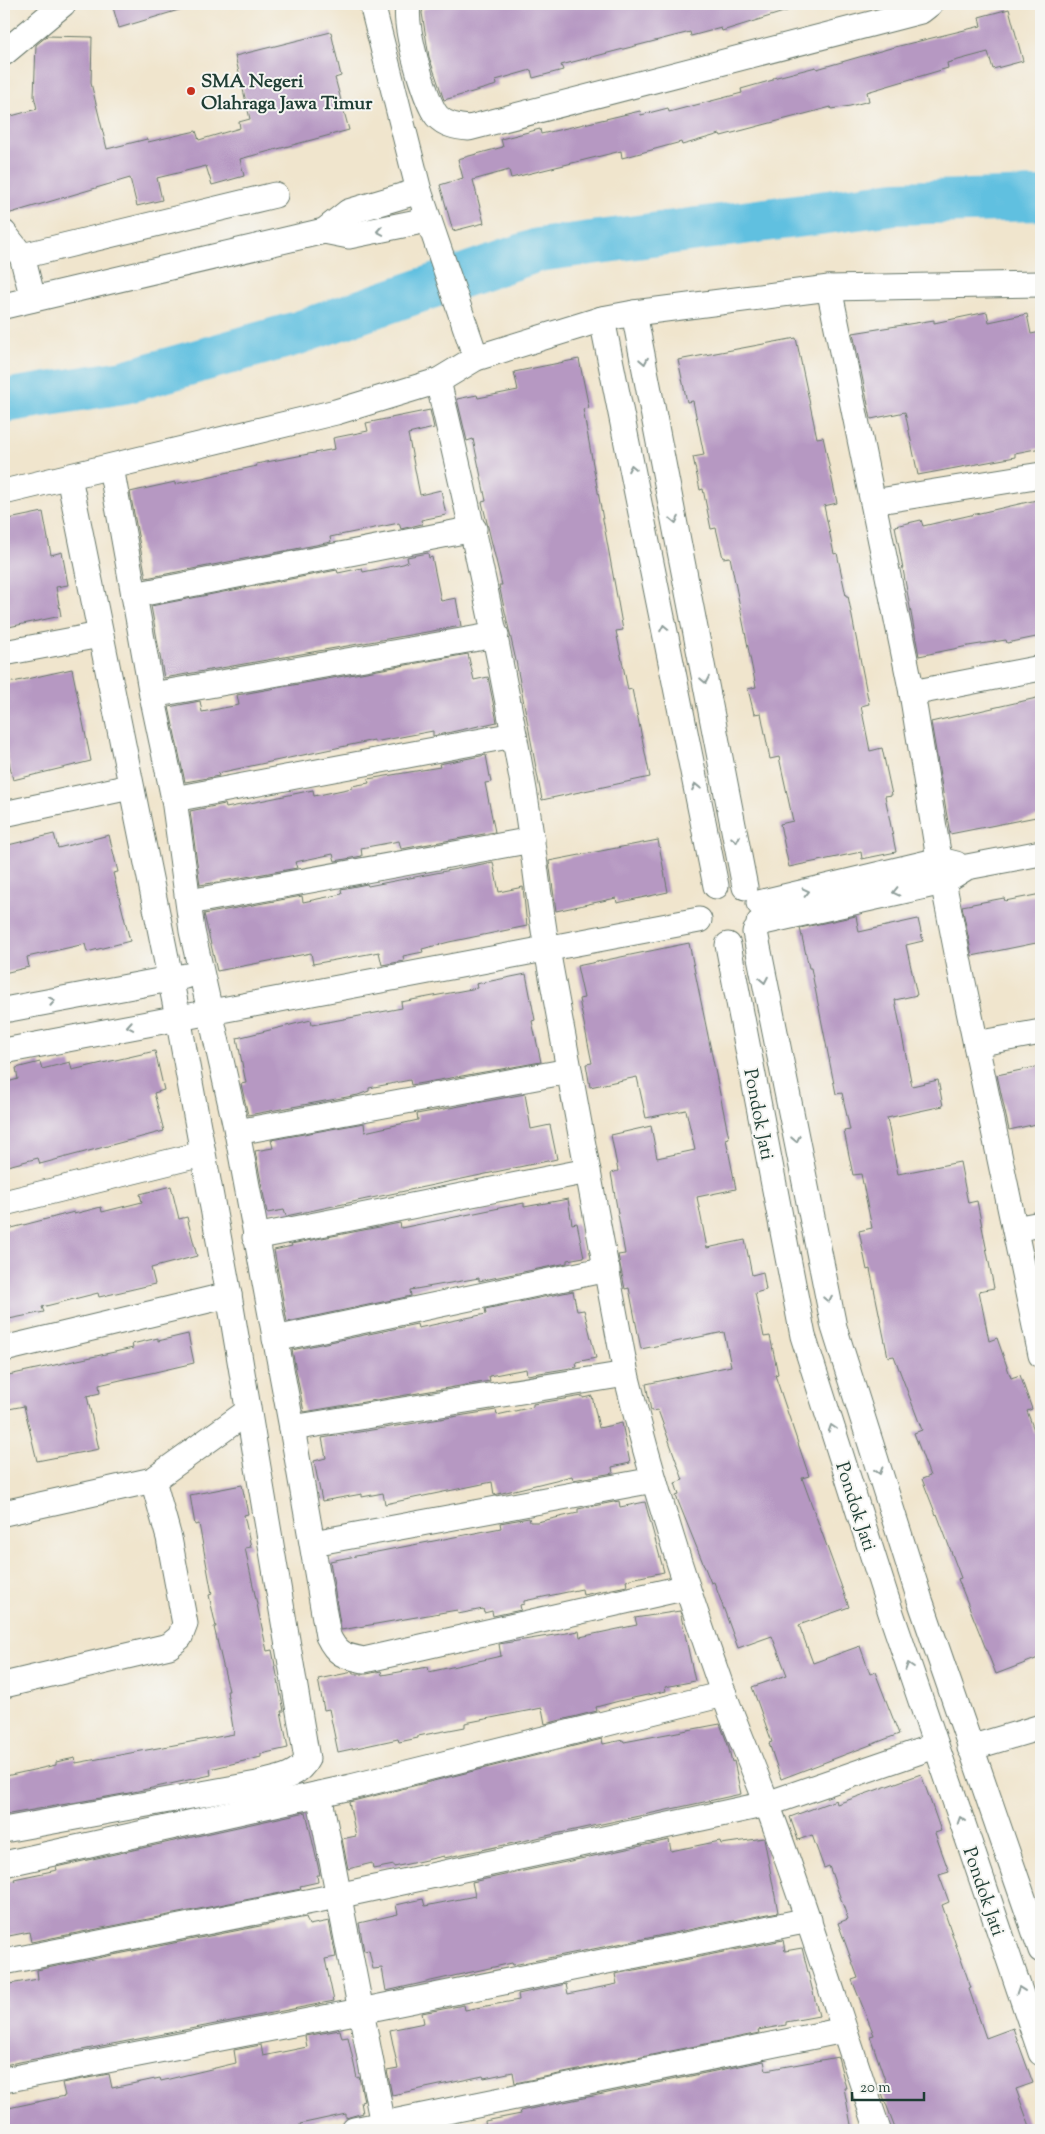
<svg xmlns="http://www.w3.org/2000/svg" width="1045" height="2134" viewBox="0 0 1045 2134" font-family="'Sorts Mill Goudy',serif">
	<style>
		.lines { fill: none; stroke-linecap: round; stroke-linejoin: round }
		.river { stroke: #61c0e0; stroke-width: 44 }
		.building { fill: #b698c2 }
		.minor-casing { stroke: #68786a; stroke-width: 27 }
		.minor { stroke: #fff; stroke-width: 25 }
		.oneway { stroke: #8f9e9a }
		.poi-dot { fill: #c8321e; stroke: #f6f6f2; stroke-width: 2 }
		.labels { text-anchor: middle; stroke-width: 4; stroke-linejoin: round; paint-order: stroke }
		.poi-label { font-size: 19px; font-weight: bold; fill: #1f3d34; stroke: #f6f6f2; text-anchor: start }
		.street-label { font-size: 19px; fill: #1f3d34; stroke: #f6f6f2 }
	</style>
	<rect width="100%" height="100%" fill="#f6f6f2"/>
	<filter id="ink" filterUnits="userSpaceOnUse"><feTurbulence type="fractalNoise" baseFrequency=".02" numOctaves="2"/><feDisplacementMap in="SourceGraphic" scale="10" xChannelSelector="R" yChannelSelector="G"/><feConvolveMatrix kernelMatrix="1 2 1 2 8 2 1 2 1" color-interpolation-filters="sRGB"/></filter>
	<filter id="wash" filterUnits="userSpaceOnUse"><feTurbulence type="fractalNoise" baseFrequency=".0096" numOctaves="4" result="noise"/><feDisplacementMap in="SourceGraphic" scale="20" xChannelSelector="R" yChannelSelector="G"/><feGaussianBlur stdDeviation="1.12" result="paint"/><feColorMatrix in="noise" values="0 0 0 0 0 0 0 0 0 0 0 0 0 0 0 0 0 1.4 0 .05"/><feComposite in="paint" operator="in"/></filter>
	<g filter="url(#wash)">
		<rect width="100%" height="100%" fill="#f0e5cd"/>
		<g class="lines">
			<polyline class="river" points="4,401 124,382 298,333 538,250 895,203 1041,199"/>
		</g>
		<g id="blocks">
			<g class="building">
				<polygon points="112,4 182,4 182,9 119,28"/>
				<polygon points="443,4 789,4 790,10 722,31 721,28 691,36 690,32 561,65 563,70 533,78 531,70 496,80 497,85 444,100 429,57 422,13 423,9"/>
				<polygon points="1009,9 1023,61 993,69 988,52 947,63 948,68 867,92 869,101 850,106 831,109 831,107 721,136 720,134 682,145 681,142 622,158 621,151 511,178 509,170 473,180 484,223 453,231 440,185 463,178 458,159 503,147 501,139 540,129 541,134 640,111 641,115 668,108 669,112 742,93 741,89 773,80 773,78 816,67 817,69 891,48 981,26 979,17"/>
				<polygon points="331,32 341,76 335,78 349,130 240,159 244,176 212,185 206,166 157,178 162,200 137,206 130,178 4,215 4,168 8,167 4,149 4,118 37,109 34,96 36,45 47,36 92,37 91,83 107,149 147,139 148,142 196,131 199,140 240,128 239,122 250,119 235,56"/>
				<polygon points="987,312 989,322 1027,314 1031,334 1041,332 1041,448 1015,453 1015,457 918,475 905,412 871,419 853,333 934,320 934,323"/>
				<polygon points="796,338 817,438 823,437 837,503 824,506 834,554 837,553 846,596 848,596 869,704 861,706 870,751 882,748 892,795 885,796 896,852 862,859 861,852 789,867 780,824 793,821 779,757 770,759 761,713 754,714 748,689 756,687 730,557 723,558 716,528 711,529 703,489 700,490 693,457 704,455 693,401 687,402 678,360"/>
				<polygon points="579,359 589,408 583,409 623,630 616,631 628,690 632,689 650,777 542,800 516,661 499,585 502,585 482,502 486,501 473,439 467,441 457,399 477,395 478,398 518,390 514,372"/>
				<polygon points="430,410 434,428 408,434 420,495 441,490 446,515 421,520 422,524 401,529 399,523 330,537 331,542 146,578 130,492 175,482 175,484 257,466 256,464 335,449 333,438 368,431 366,423"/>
				<polygon points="1041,499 1041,636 1007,643 1006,640 968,646 919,656 895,526 921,520 923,526"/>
				<polygon points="43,512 51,555 62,552 68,585 56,587 61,616 4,628 4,520"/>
				<polygon points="428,553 429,558 432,557 441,601 456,598 461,626 164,678 151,606 337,570 338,573 362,568 363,572 403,564 408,562 407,557"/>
				<polygon points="468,654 474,680 488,677 497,722 433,736 433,731 374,742 374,740 218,773 219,776 185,782 169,707 200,701 202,712 239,705 237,695"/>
				<polygon points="72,669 91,761 13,780 4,740 4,684"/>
				<polygon points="1041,697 1041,816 950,834 931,722"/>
				<polygon points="486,755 491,782 485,783 495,832 401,849 399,841 361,848 362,856 335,861 333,854 295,862 297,868 200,885 190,811 225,804 226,808 313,790 314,796 352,788 352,786 369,783 368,779 440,767 439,764"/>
				<polygon points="54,834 58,848 109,835 118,872 113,873 130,941 87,952 85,944 27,957 29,967 4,973 4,846"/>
				<polygon points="658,840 668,892 617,903 616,898 556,911 549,861"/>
				<polygon points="493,862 499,892 523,887 527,926 449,942 422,949 423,952 403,956 404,961 382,965 379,952 313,964 311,953 217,971 204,914 302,896 303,902 342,894 341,889 367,884 368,886"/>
				<polygon points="1041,894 1041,942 972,956 962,906 1004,898 1005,901"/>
				<polygon points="856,916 859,932 918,919 923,941 906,945 917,995 895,1000 912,1086 938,1080 943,1106 887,1118 898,1174 960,1162 968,1203 977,1201 994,1288 979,1291 989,1341 997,1338 1011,1378 1020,1375 1032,1409 1027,1411 1041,1449 1041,1657 996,1674 958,1579 961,1578 937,1514 936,1515 922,1479 930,1476 914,1433 922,1430 894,1356 888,1357 870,1269 867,1270 859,1231 872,1228 861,1174 853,1175 844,1131 850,1130 842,1093 836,1094 811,968 809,968 800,928"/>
				<polygon points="689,943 729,1138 726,1139 736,1189 697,1197 707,1248 745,1240 752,1275 763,1272 766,1290 755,1293 764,1337 770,1336 778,1374 775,1375 809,1476 802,1478 849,1607 799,1625 813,1663 860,1646 870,1674 875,1672 899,1734 781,1779 769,1743 772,1742 752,1687 787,1675 772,1636 738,1648 714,1582 711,1583 676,1496 679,1495 675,1483 683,1480 658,1410 651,1411 646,1384 731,1366 724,1332 641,1349 629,1288 625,1289 618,1255 625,1254 611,1173 618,1171 611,1135 651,1126 657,1158 695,1150 686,1110 646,1118 637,1077 590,1087 586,1064 592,1063 579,999 584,998 577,966"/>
				<polygon points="526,974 535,1020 532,1021 541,1062 411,1085 410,1080 369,1088 369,1091 358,1095 248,1115 241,1084 246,1083 237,1038 311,1020 312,1025 402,1008 401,1002 477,988 476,984"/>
				<polygon points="155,1051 164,1090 154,1093 164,1131 40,1164 38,1158 4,1167 4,1083 18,1079 16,1068 40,1062 42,1069 70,1062 72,1070"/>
				<polygon points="1041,1066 1041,1123 1009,1130 997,1075"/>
				<polygon points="525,1094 531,1129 550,1125 557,1159 286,1216 284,1210 267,1213 255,1151 273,1148 271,1140 364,1123 365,1132 418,1120 417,1114"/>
				<polygon points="171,1186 179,1219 187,1217 197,1256 151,1268 155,1284 99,1297 98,1293 42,1307 44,1312 4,1320 4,1230 74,1212 74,1214 101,1207 102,1212 142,1202 140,1194"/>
				<polygon points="568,1199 572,1224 577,1223 584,1257 567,1260 567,1263 479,1281 479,1278 410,1290 411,1296 287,1322 274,1250 292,1246 291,1244 400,1223 401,1228 524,1203 524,1207"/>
				<polygon points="573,1291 577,1311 584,1310 596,1358 576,1362 577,1367 527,1375 526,1369 489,1376 490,1381 304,1412 292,1350 417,1324 418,1328 456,1320 486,1314 485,1309"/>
				<polygon points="188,1334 194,1363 99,1385 100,1393 87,1396 99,1449 37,1461 24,1406 4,1410 4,1376 133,1348 132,1344 158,1338 158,1341"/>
				<polygon points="583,1396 583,1398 592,1396 599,1428 622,1423 630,1463 612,1467 613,1473 573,1480 572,1476 494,1495 492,1482 385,1504 383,1493 362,1497 362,1494 322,1501 314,1461 326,1458 322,1438 496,1410 497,1415 533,1407 533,1404"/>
				<polygon points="242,1485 248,1514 244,1515 251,1547 245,1548 267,1651 272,1650 284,1711 281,1711 288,1748 261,1754 261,1757 210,1769 211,1775 129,1793 4,1815 4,1783 8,1782 6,1776 56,1765 56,1762 75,1758 76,1763 234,1734 227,1691 229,1691 214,1627 216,1627 209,1595 212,1594 199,1524 195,1525 190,1495"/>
				<polygon points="619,1501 620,1507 645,1502 664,1572 626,1580 627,1586 583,1595 582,1589 524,1601 524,1604 520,1605 521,1610 493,1616 492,1611 484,1613 483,1609 458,1614 457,1610 341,1630 330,1561 501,1528 500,1523 529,1518 530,1522 537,1522 578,1513 578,1509"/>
				<polygon points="680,1611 695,1681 665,1687 666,1691 619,1701 596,1707 597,1711 545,1724 542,1708 465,1723 465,1727 418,1736 418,1738 399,1742 398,1739 338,1752 329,1709 324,1710 318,1679 353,1672 353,1674 367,1674 381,1671 382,1675 428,1667 429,1672 501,1656 499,1644 579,1631 580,1637 637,1625 635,1618"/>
				<polygon points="720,1724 728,1745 732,1762 734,1761 741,1794 444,1858 444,1856 394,1867 394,1865 373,1869 372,1863 348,1869 342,1839 356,1836 349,1802 602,1739 603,1744 623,1740 624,1742"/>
				<polygon points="921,1774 941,1831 935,1833 949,1872 939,1875 949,1902 942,1905 971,1988 969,1989 986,2038 1013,2028 1033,2083 1016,2089 1031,2130 896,2130 880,2088 887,2086 870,2036 874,2035 852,1980 858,1978 838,1923 848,1919 829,1866 824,1868 812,1835 798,1840 790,1817 836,1800 837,1804"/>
				<polygon points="306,1812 320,1875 317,1875 318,1882 300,1886 301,1889 31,1942 29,1932 4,1937 4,1883 15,1881 14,1879 57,1870 56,1867"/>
				<polygon points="764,1838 778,1912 513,1965 512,1963 386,1991 382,1968 373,1969 369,1950 364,1951 359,1923 398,1914 396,1905 423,1899 425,1906 475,1896 472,1882 669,1840 671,1851 720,1841 721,1844"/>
				<polygon points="306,1917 309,1925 329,1921 336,1957 325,1959 334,2001 4,2065 4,1985 38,1979 37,1970"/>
				<polygon points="783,1940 785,1951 802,1948 819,2016 786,2022 786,2025 758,2030 759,2033 515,2083 513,2072 484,2078 483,2076 392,2095 387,2071 398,2069 390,2030 424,2023 422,2013 464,2005 465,2010 519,2000 518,1994 566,1984 568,1994 617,1984 615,1974"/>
				<polygon points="340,2030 342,2038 348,2037 357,2078 359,2077 364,2101 361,2102 363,2113 346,2118 346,2114 300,2124 301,2130 4,2130 4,2109 65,2096 62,2083 109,2074 112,2088 160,2078 161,2081 236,2063 234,2050 261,2045 263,2056 307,2047 305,2036"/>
				<polygon points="838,2057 846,2088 844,2088 852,2130 486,2130 485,2121 521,2114 520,2111 764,2061 766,2070"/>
			</g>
		</g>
	</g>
	<g filter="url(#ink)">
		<use href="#blocks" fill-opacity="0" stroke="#68786a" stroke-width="1"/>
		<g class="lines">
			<g class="minor-casing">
				<g id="minor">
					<polyline points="372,4 419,191 476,358"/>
					<path d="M409 4C401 19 425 102 437 116 445 125 457 127 469 128L921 11 930 4"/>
					<polyline points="4,53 63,4"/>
					<polyline points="324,231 349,236 427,220"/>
					<polyline points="4,233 22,256 275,195"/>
					<polyline points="22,256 33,299"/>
					<polyline points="829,288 912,693 941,871 961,973 1041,1355"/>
					<polyline points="4,306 324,231 348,212 419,191"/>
					<polyline points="634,313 745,887"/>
					<polyline points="602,319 716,886"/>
					<path d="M438 381C470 515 499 648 523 784 533 840 538 898 548 955 573 1095 600 1234 626 1374 652 1482 686 1588 723 1692 737 1730 753 1766 767 1804 808 1912 841 2022 878 2130"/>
					<path d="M111 467 152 695 174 799 192 931 237 1132 292 1428 328 1636C337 1655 344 1656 364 1660L687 1587"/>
					<polyline points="4,492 336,412 438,381 476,358 602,319 634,313 829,288 1041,284"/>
					<polyline points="873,502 1041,475"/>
					<polyline points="134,595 474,529"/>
					<polyline points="4,653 100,635"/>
					<polyline points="912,693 1041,668"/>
					<polyline points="152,695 496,635"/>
					<polyline points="174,799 514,735"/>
					<polyline points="4,814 130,787"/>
					<polyline points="189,902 532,840"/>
					<polyline points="759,903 940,860 956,864"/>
					<polyline points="759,923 943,882 967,867 1041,853"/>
					<polyline points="755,932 834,1327 920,1600 1041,1950"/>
					<polyline points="728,945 803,1336 891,1613 1041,2053"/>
					<polyline points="4,1010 186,976"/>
					<polyline points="976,1044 1041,1032"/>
					<polyline points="4,1051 699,920"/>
					<polyline points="237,1132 569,1071"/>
					<polyline points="4,1203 202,1154"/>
					<polyline points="1015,1229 1041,1224"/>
					<polyline points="255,1237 588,1171"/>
					<polyline points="275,1339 607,1269"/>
					<polyline points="4,1349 229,1295"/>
					<polyline points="292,1428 626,1374"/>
					<polyline points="4,1513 153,1480 247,1412"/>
					<polyline points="313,1543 654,1480"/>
					<polyline points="4,1685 169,1646 180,1637 185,1624 169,1538 153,1480"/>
					<polyline points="970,1748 1041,1727"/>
					<polyline points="319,1794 384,2130"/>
					<path d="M4 1830 257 1784C276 1779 298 1777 307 1759L229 1295 178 1017 69 477"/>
					<polyline points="4,1864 351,1787 724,1694"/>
					<polyline points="4,1962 337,1896 767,1804 935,1746"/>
					<polyline points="4,2080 360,2011 809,1920"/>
					<polyline points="354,2130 844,2030"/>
				</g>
			</g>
			<use href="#minor" class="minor"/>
		</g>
		<defs><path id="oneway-chevron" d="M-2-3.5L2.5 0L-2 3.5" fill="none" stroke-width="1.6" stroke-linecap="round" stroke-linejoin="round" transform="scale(1.25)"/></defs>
		<g class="oneway">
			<use href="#oneway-chevron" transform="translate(380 231) rotate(170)"/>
			<use href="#oneway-chevron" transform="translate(644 361) rotate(79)"/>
			<use href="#oneway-chevron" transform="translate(632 468) rotate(-101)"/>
			<use href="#oneway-chevron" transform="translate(675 520) rotate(79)"/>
			<use href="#oneway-chevron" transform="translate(664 628) rotate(-101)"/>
			<use href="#oneway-chevron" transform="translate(705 680) rotate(79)"/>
			<use href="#oneway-chevron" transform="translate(696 787) rotate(-101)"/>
			<use href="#oneway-chevron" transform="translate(736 839) rotate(79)"/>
			<use href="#oneway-chevron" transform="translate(806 892) rotate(-13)"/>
			<use href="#oneway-chevron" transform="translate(896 892) rotate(167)"/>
			<use href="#oneway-chevron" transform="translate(764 980) rotate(79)"/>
			<use href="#oneway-chevron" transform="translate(52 1001) rotate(-11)"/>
			<use href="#oneway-chevron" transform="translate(130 1026) rotate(170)"/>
			<use href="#oneway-chevron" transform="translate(796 1139) rotate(79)"/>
			<use href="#oneway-chevron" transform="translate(828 1299) rotate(79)"/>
			<use href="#oneway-chevron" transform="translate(832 1428) rotate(-108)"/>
			<use href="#oneway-chevron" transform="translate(879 1471) rotate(73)"/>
			<use href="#oneway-chevron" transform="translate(909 1666) rotate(-108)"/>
			<use href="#oneway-chevron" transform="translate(961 1820) rotate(-109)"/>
			<use href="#oneway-chevron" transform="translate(1020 1990) rotate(-109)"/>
		</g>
	</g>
	<circle class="poi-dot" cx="191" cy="91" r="5"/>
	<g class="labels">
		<g class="poi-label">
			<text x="201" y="87">SMA Negeri<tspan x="201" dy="22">Olahraga Jawa Timur</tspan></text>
		</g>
		<g class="street-label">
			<text transform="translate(760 1114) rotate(79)" y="7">Pondok Jati</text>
			<text transform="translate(857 1506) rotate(72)" y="7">Pondok Jati</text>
			<text transform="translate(985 1891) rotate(71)" y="7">Pondok Jati</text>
		</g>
	</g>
	<rect width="1045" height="2134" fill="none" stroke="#f6f6f2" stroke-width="20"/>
	<path d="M852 2092v8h72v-8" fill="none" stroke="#1f3d34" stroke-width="2.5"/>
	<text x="860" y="2092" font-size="15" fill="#1f3d34" stroke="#f6f6f2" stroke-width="4" paint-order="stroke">20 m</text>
</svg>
